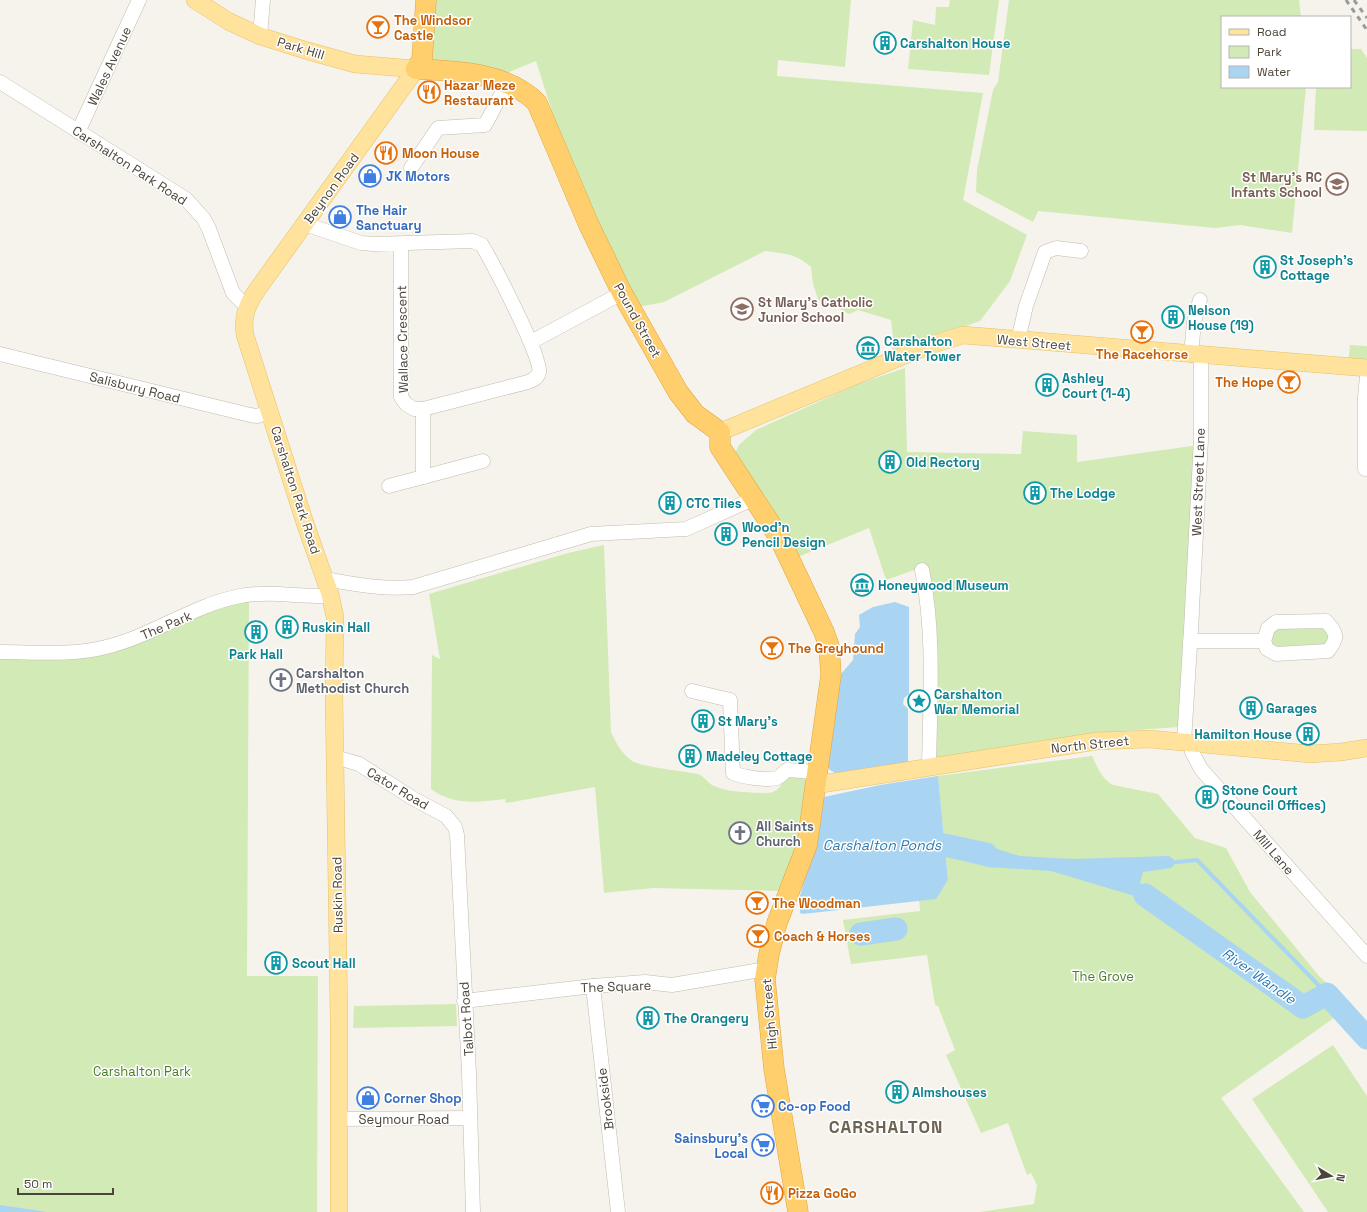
<svg xmlns="http://www.w3.org/2000/svg" width="1367" height="1212" viewBox="0 0 1367 1212" font-family="'Space Grotesk',sans-serif">
	<style>
		.green { fill: #d2eab5 }
		.water { fill: #a9d4f2 }
		.lines { fill: none; stroke-linecap: round; stroke-linejoin: round }
		.stream { stroke: #a9d4f2; stroke-width: 4 }
		.river { stroke: #a9d4f2; stroke-width: 23 }
		.minor-casing { stroke: #c2bbae; stroke-width: 15 }
		.major-casing { stroke: #e6c16a; stroke-width: 18 }
		.highway-casing { stroke: #e0a43c; stroke-width: 21 }
		.minor { stroke: #fff; stroke-width: 14 }
		.major { stroke: #ffe39c; stroke-width: 17 }
		.highway { stroke: #ffcf6e; stroke-width: 20 }
		.rail { stroke: #9a9a9a; stroke-width: 3; stroke-dasharray: 5 5; stroke-linecap: butt }
		.labels { text-anchor: middle; stroke-width: 3; stroke-linejoin: round; paint-order: stroke }
		.food-label { font-size: 13px; font-weight: bold; fill: #c56008; stroke: #fff; text-anchor: start }
		.culture-label { font-size: 13px; font-weight: bold; fill: #0d838f; stroke: #fff; text-anchor: start }
		.street-label { font-size: 13px; fill: #4b4439; stroke: #fff }
		.shop-label { font-size: 13px; font-weight: bold; fill: #366cbe; stroke: #fff; text-anchor: start }
		.education-label { font-size: 13px; font-weight: bold; fill: #785e54; stroke: #fff; text-anchor: end }
		.worship-label { font-size: 13px; font-weight: bold; fill: #5b616d; stroke: #fff; text-anchor: start }
		.park-label { font-size: 13px; fill: #4a7f2a; stroke: #fff }
		.water-label { font-size: 14px; font-style: italic; fill: #2e7ab2; stroke: #fff }
		.district-label { font-size: 17px; font-weight: bold; letter-spacing: 1px; fill: #6e6250; stroke: #fff }
	</style>
	<rect width="100%" height="100%" fill="#f6f3ec"/>
	<g class="green">
		<path d="M428 0H851L845 67 778 60 777 76 983 93 963 200 1027 235 1010 281 980 321 892 352 893 336 891 320 858 310 849 314 838 308 822 304 818 299 813 284 811 267C795 253 785 254 765 251L664 302 638 307 618 276 554 118 536 61 507 73 422 60Z"/>
		<polygon points="950,0 999,0 989,75 908,69 913,20 935,25 936,7 949,7"/>
		<polygon points="1009,0 1299,0 1301,17 1222,17 1222,87 1306,87 1292,233 1240,225 1215,228 1038,211 1033,222 976,192 977,170 993,90 998,82"/>
		<polygon points="1350,49 1361,49 1367,58 1367,131 1314,130 1316,87 1350,87"/>
		<polygon points="1350,345 1367,346 1367,365 1348,364"/>
		<path d="M905 368 907 452 1021 454 1023 431 1077 435V462L1199 445 1178 727 1097 733 934 758C934 694 939 629 928 565L886 580 869 528 798 557 735 453 739 445 756 430 858 384Z"/>
		<path d="M604 545 611 732C616 743 622 754 632 761 642 767 684 771 698 774 703 775 707 782 712 785 727 793 749 792 766 793 788 794 780 763 807 781L797 854 782 891 653 888 604 893 595 787 506 803 505 799C478 802 454 806 431 789L432 655 440 659 429 594 568 553Z"/>
		<polygon points="249,597 247,976 318,976 317,1212 0,1212 0,654 62,655"/>
		<polygon points="1278,626 1326,626 1332,632 1329,644 1271,648 1271,630"/>
		<path d="M1092 756C1098 768 1101 778 1113 785L1158 794 1195 838 1226 848 1250 892 1319 976 1349 1004 1331 1020 1221 1098 1304 1212H980L1034 1204 1037 1185 1031 1173 1027 1175 1008 1123 981 1133 946 1055 955 1050 938 1006 935 1005 927 955 851 964 843 920 920 911 919 899 936 898 948 880 938 776Z"/>
		<polygon points="456,1004 457,1026 353,1028 354,1006"/>
		<polygon points="1333,1045 1367,1096 1367,1212 1328,1212 1252,1099"/>
	</g>
	<g class="water">
		<polygon points="895,602 909,607 909,694 904,698 903,704 908,709 908,763 837,774 830,770 825,762 835,681 853,660 855,634 860,627 859,615 873,607"/>
		<polygon points="938,776 948,880 936,899 803,914 800,913 799,899 807,871 819,803 824,797 880,785"/>
		<polygon points="959,837 1020,856 1072,859 1169,856 1177,862 1171,868 1143,872 1140,883 1145,887 1145,895 1138,897 1051,871 988,867 958,859"/>
		<polygon points="0,1205 47,1212 0,1212"/>
	</g>
	<g class="lines">
		<polyline class="stream" points="1177,862 1197,860 1327,994"/>
		<g class="river">
			<polyline points="944,845 986,854"/>
			<polyline points="1145,895 1303,1007 1327,994 1367,1038"/>
			<polyline points="861,934 896,929"/>
		</g>
		<g class="minor-casing">
			<g id="minor">
				<polyline points="260,36 263,0"/>
				<polyline points="0,82 186,199 204,219 209,229 233,293 247,307"/>
				<polyline points="78,132 139,0"/>
				<polyline points="411,168 438,128 485,125 508,82"/>
				<path d="M305 224 361 243 374 244 473 241 482 245C492 262 543 359 539 372 538 378 533 380 528 382L423 409H414L406 404 401 397V244"/>
				<polyline points="1018,340 1026,306 1045,252 1056,248 1081,251"/>
				<polyline points="531,342 622,293"/>
				<polyline points="0,354 250,415 257,416 270,412"/>
				<polyline points="1191,355 1194,322 1200,300"/>
				<polyline points="423,409 423,477 483,461"/>
				<polyline points="1365,469 1365,398 1367,376"/>
				<polyline points="389,486 423,477"/>
				<path d="M922 570C935 634 930 702 929 768"/>
				<path d="M325 579C355 584 382 590 413 587L591 534 686 529 755 498"/>
				<polyline points="1192,609 1201,439 1201,355"/>
				<path d="M1190 641H1264L1267 649 1276 654 1328 651C1339 637 1337 634 1326 621L1276 622 1268 628 1264 641"/>
				<path d="M0 652C35 652 72 656 106 647 152 636 193 605 240 596 266 591 296 596 322 596L330 594"/>
				<path d="M692 691 730 700 733 773C742 777 768 781 777 778 780 777 784 772 787 770L817 772"/>
				<polyline points="1184,742 1192,613"/>
				<polyline points="1193,743 1192,752 1201,769 1367,956"/>
				<polyline points="335,757 359,764 414,799 446,816 455,827 457,835 469,1073 473,1212"/>
				<polyline points="593,986 618,1212"/>
				<polyline points="464,1001 593,986 645,982 672,985 766,969"/>
				<polyline points="338,1119 470,1118"/>
			</g>
		</g>
		<g class="major-casing">
			<g id="major">
				<path d="M195 0 228 21 260 36 308 51 355 64 416 69 257 290C247 305 242 316 245 335L305 523 330 594 335 617 334 696 339 1021V1212"/>
				<polyline points="720,432 927,346 963,335 1367,368"/>
				<polyline points="815,785 1097,741 1150,739 1310,754 1341,752 1367,748"/>
			</g>
		</g>
		<g class="highway-casing">
			<g id="highway">
				<path d="M416 69C456 71 507 72 537 103L588 223 622 293 678 392 695 414 720 432V447L779 537 824 632 829 646 831 675 807 845 777 923 769 954 765 979 774 1069 798 1212"/>
				<polyline points="416,69 422,60 426,0"/>
			</g>
		</g>
		<use href="#minor" class="minor"/>
		<use href="#major" class="major"/>
		<use href="#highway" class="highway"/>
		<g class="rail">
			<polyline points="1346,0 1367,30"/>
			<polyline points="1354,0 1367,18"/>
		</g>
	</g>
	<defs>
		<g id="bar-ring" transform="scale(1.15)"><circle r="9.5" fill="#fff" stroke="#e8710a" stroke-width="1.5"/><path d="M-6-5H6L.8 .8V4.5H3.5V6h-7V4.5H-.8V.8Z" fill="#e8710a"/></g>
		<g id="building-ring" transform="scale(1.15)"><circle r="9.5" fill="#fff" stroke="#0f9aa8" stroke-width="1.5"/><path d="M-4-6H4V6H1V3H-1V6H-4ZM-2.5-4.3h1.7v1.8h-1.7ZM.8-4.3h1.7v1.8H.8ZM-2.5-1h1.7V.8h-1.7ZM.8-1h1.7V.8H.8Z" fill="#0f9aa8"/></g>
		<g id="restaurant-ring" transform="scale(1.15)"><circle r="9.5" fill="#fff" stroke="#e8710a" stroke-width="1.5"/><path d="M-5-6h1v4h1v-4h1v4h1v-4h1v5L-1.5 .5V6h-2V.5L-5-1ZM5-6V6H3V1.5H1.5Q1.5-4 5-6Z" fill="#e8710a"/></g>
		<g id="shop-ring" transform="scale(1.15)"><circle r="9.5" fill="#fff" stroke="#3f7fe0" stroke-width="1.5"/><path d="M-5-2.5h2.3a2.7 3.5 0 0 1 5.4 0H5L5.5 6h-11ZM-1.5-2.5h3a1.5 2.3 0 0 0-3 0Z" fill="#3f7fe0"/></g>
		<g id="school-ring" transform="scale(1.15)"><circle r="9.5" fill="#fff" stroke="#8d6e63" stroke-width="1.5"/><path d="M0-5L7-2L0 1L-7-2ZM-4 1L0 2.5L4 1V4Q0 6-4 4Z" fill="#8d6e63"/></g>
		<g id="museum-ring" transform="scale(1.15)"><circle r="9.5" fill="#fff" stroke="#0f9aa8" stroke-width="1.5"/><path d="M0-6L6-3V-2H-6V-3ZM-5-1h2V3h-2ZM-1-1h2V3h-2ZM3-1h2V3H3ZM-6 4H6V6H-6Z" fill="#0f9aa8"/></g>
		<g id="church-ring" transform="scale(1.15)"><circle r="9.5" fill="#fff" stroke="#6b7280" stroke-width="1.5"/><path d="M-1.2-6h2.4v3.5h3.3v2.4h-3.3V6h-2.4V-.1h-3.3v-2.4h3.3Z" fill="#6b7280"/></g>
		<g id="sight-ring" transform="scale(1.15)"><circle r="9.5" fill="#fff" stroke="#0f9aa8" stroke-width="1.5"/><path d="M0-6L1.8-2.2L6-1.7L2.9 1.2L3.7 5.4L0 3.3L-3.7 5.4L-2.9 1.2L-6-1.7L-1.8-2.2Z" fill="#0f9aa8"/></g>
		<g id="supermarket-ring" transform="scale(1.15)"><circle r="9.5" fill="#fff" stroke="#3f7fe0" stroke-width="1.5"/><path d="M-6-5.5h2.5l.6 2H6L4.5 2H-2.5L-4.4-4H-6ZM-1.5 3.2a1.3 1.3 0 1 0 .1 0ZM3 3.2a1.3 1.3 0 1 0 .1 0Z" fill="#3f7fe0"/></g>
	</defs>
	<g fill-rule="evenodd">
		<use href="#bar-ring" x="378" y="27"/>
		<use href="#building-ring" x="885" y="43"/>
		<use href="#restaurant-ring" x="429" y="92"/>
		<use href="#restaurant-ring" x="386" y="153"/>
		<use href="#shop-ring" x="370" y="176"/>
		<use href="#school-ring" x="1337" y="184"/>
		<use href="#shop-ring" x="340" y="217"/>
		<use href="#building-ring" x="1265" y="267"/>
		<use href="#school-ring" x="742" y="309"/>
		<use href="#building-ring" x="1173" y="317"/>
		<use href="#bar-ring" x="1142" y="332"/>
		<use href="#museum-ring" x="868" y="348"/>
		<use href="#bar-ring" x="1289" y="382"/>
		<use href="#building-ring" x="1047" y="385"/>
		<use href="#building-ring" x="890" y="462"/>
		<use href="#building-ring" x="1035" y="493"/>
		<use href="#building-ring" x="670" y="503"/>
		<use href="#building-ring" x="726" y="534"/>
		<use href="#museum-ring" x="862" y="585"/>
		<use href="#building-ring" x="287" y="627"/>
		<use href="#building-ring" x="256" y="632"/>
		<use href="#bar-ring" x="772" y="648"/>
		<use href="#church-ring" x="281" y="680"/>
		<use href="#sight-ring" x="919" y="701"/>
		<use href="#building-ring" x="1251" y="708"/>
		<use href="#building-ring" x="703" y="721"/>
		<use href="#building-ring" x="1308" y="734"/>
		<use href="#building-ring" x="690" y="756"/>
		<use href="#building-ring" x="1207" y="797"/>
		<use href="#church-ring" x="740" y="833"/>
		<use href="#bar-ring" x="757" y="903"/>
		<use href="#bar-ring" x="758" y="936"/>
		<use href="#building-ring" x="276" y="963"/>
		<use href="#building-ring" x="648" y="1018"/>
		<use href="#building-ring" x="897" y="1092"/>
		<use href="#shop-ring" x="368" y="1098"/>
		<use href="#supermarket-ring" x="763" y="1106"/>
		<use href="#supermarket-ring" x="763" y="1145"/>
		<use href="#restaurant-ring" x="772" y="1193"/>
	</g>
	<g class="labels">
		<g class="food-label">
			<text x="394" y="25">The Windsor<tspan x="394" dy="15">Castle</tspan></text>
			<text x="444" y="90">Hazar Meze<tspan x="444" dy="15">Restaurant</tspan></text>
			<text x="402" y="158">Moon House</text>
			<text x="1142" y="359" text-anchor="middle">The Racehorse</text>
			<text x="1274" y="387" text-anchor="end">The Hope</text>
			<text x="788" y="653">The Greyhound</text>
			<text x="772" y="908">The Woodman</text>
			<text x="774" y="941">Coach &amp; Horses</text>
			<text x="788" y="1198">Pizza GoGo</text>
		</g>
		<g class="culture-label">
			<text x="900" y="48">Carshalton House</text>
			<text x="1280" y="265">St Joseph's<tspan x="1280" dy="15">Cottage</tspan></text>
			<text x="1188" y="315">Nelson<tspan x="1188" dy="15">House (19)</tspan></text>
			<text x="884" y="346">Carshalton<tspan x="884" dy="15">Water Tower</tspan></text>
			<text x="1062" y="383">Ashley<tspan x="1062" dy="15">Court (1-4)</tspan></text>
			<text x="906" y="467">Old Rectory</text>
			<text x="1050" y="498">The Lodge</text>
			<text x="686" y="508">CTC Tiles</text>
			<text x="742" y="532">Wood'n<tspan x="742" dy="15">Pencil Design</tspan></text>
			<text x="878" y="590">Honeywood Museum</text>
			<text x="302" y="632">Ruskin Hall</text>
			<text x="256" y="659" text-anchor="middle">Park Hall</text>
			<text x="934" y="699">Carshalton<tspan x="934" dy="15">War Memorial</tspan></text>
			<text x="1266" y="713">Garages</text>
			<text x="718" y="726">St Mary's</text>
			<text x="1292" y="739" text-anchor="end">Hamilton House</text>
			<text x="706" y="761">Madeley Cottage</text>
			<text x="1222" y="795">Stone Court<tspan x="1222" dy="15">(Council Offices)</tspan></text>
			<text x="292" y="968">Scout Hall</text>
			<text x="664" y="1023">The Orangery</text>
			<text x="912" y="1097">Almshouses</text>
		</g>
		<g class="street-label">
			<text transform="translate(301 48) rotate(17)" y="5">Park Hill</text>
			<text transform="translate(109 66) rotate(-65)" y="5">Wales Avenue</text>
			<text transform="translate(130 165) rotate(33)" y="5">Carshalton Park Road</text>
			<text transform="translate(331 188) rotate(-54)" y="5">Beynon Road</text>
			<text transform="translate(638 320) rotate(61)" y="5">Pound Street</text>
			<text transform="translate(402 339) rotate(-91)" y="5">Wallace Crescent</text>
			<text transform="translate(1034 342) rotate(5)" y="5">West Street</text>
			<text transform="translate(135 387) rotate(14)" y="5">Salisbury Road</text>
			<text transform="translate(1198 482) rotate(-88)" y="5">West Street Lane</text>
			<text transform="translate(296 490) rotate(72)" y="5">Carshalton Park Road</text>
			<text transform="translate(166 625) rotate(-23)" y="5">The Park</text>
			<text transform="translate(1090 744) rotate(-6)" y="5">North Street</text>
			<text transform="translate(398 788) rotate(31)" y="5">Cator Road</text>
			<text transform="translate(1274 852) rotate(49)" y="5">Mill Lane</text>
			<text transform="translate(337 895) rotate(-91)" y="5">Ruskin Road</text>
			<text transform="translate(616 986) rotate(-2)" y="5">The Square</text>
			<text transform="translate(769 1014) rotate(-95)" y="5">High Street</text>
			<text transform="translate(466 1019) rotate(-94)" y="5">Talbot Road</text>
			<text transform="translate(605 1099) rotate(-97)" y="5">Brookside</text>
			<text x="404" y="1124">Seymour Road</text>
		</g>
		<g class="shop-label">
			<text x="386" y="181">JK Motors</text>
			<text x="356" y="215">The Hair<tspan x="356" dy="15">Sanctuary</tspan></text>
			<text x="384" y="1103">Corner Shop</text>
			<text x="778" y="1111">Co-op Food</text>
			<text x="748" y="1143" text-anchor="end">Sainsbury's<tspan x="748" dy="15">Local</tspan></text>
		</g>
		<g class="education-label">
			<text x="1322" y="182">St Mary's RC<tspan x="1322" dy="15">Infants School</tspan></text>
			<text x="758" y="307" text-anchor="start">St Mary’s Catholic<tspan x="758" dy="15">Junior School</tspan></text>
		</g>
		<g class="worship-label">
			<text x="296" y="678">Carshalton<tspan x="296" dy="15">Methodist Church</tspan></text>
			<text x="756" y="831">All Saints<tspan x="756" dy="15">Church</tspan></text>
		</g>
		<g class="park-label">
			<text x="1103" y="981">The Grove</text>
			<text x="142" y="1076">Carshalton Park</text>
		</g>
		<g class="water-label">
			<text x="882" y="850">Carshalton Ponds</text>
			<text transform="translate(1259 976) rotate(35)" y="5">River Wandle</text>
		</g>
		<g class="district-label">
			<text x="886" y="1133">CARSHALTON</text>
		</g>
	</g>
	<rect x="1221" y="16" width="130" height="72" fill="#ffffff" stroke="#b7b4b0"/>
	<rect x="1229" y="29" width="20" height="6" fill="#ffe39c" stroke="#b7b4b0"/>
	<text x="1257" y="36" font-size="12" fill="#4b4439">Road</text>
	<rect x="1229" y="46" width="20" height="12" fill="#d2eab5" stroke="#b7b4b0"/>
	<text x="1257" y="56" font-size="12" fill="#4b4439">Park</text>
	<rect x="1229" y="66" width="20" height="12" fill="#a9d4f2" stroke="#b7b4b0"/>
	<text x="1257" y="76" font-size="12" fill="#4b4439">Water</text>
	<g transform="translate(1331 1176) rotate(100)" stroke="#ffffff" stroke-width="3" paint-order="stroke">
	<path d="M0-3L7 15L0 10L-7 15Z" fill="#4b4439"/>
	<text y="-6" font-size="11" font-weight="bold" text-anchor="middle" fill="#4b4439">N</text>
	</g>
	<path d="M18 1188v6h95v-6" fill="none" stroke="#4b4439" stroke-width="2"/>
	<text x="24" y="1188" font-size="12" fill="#4b4439" stroke="#ffffff" stroke-width="3" paint-order="stroke">50 m</text>
</svg>
